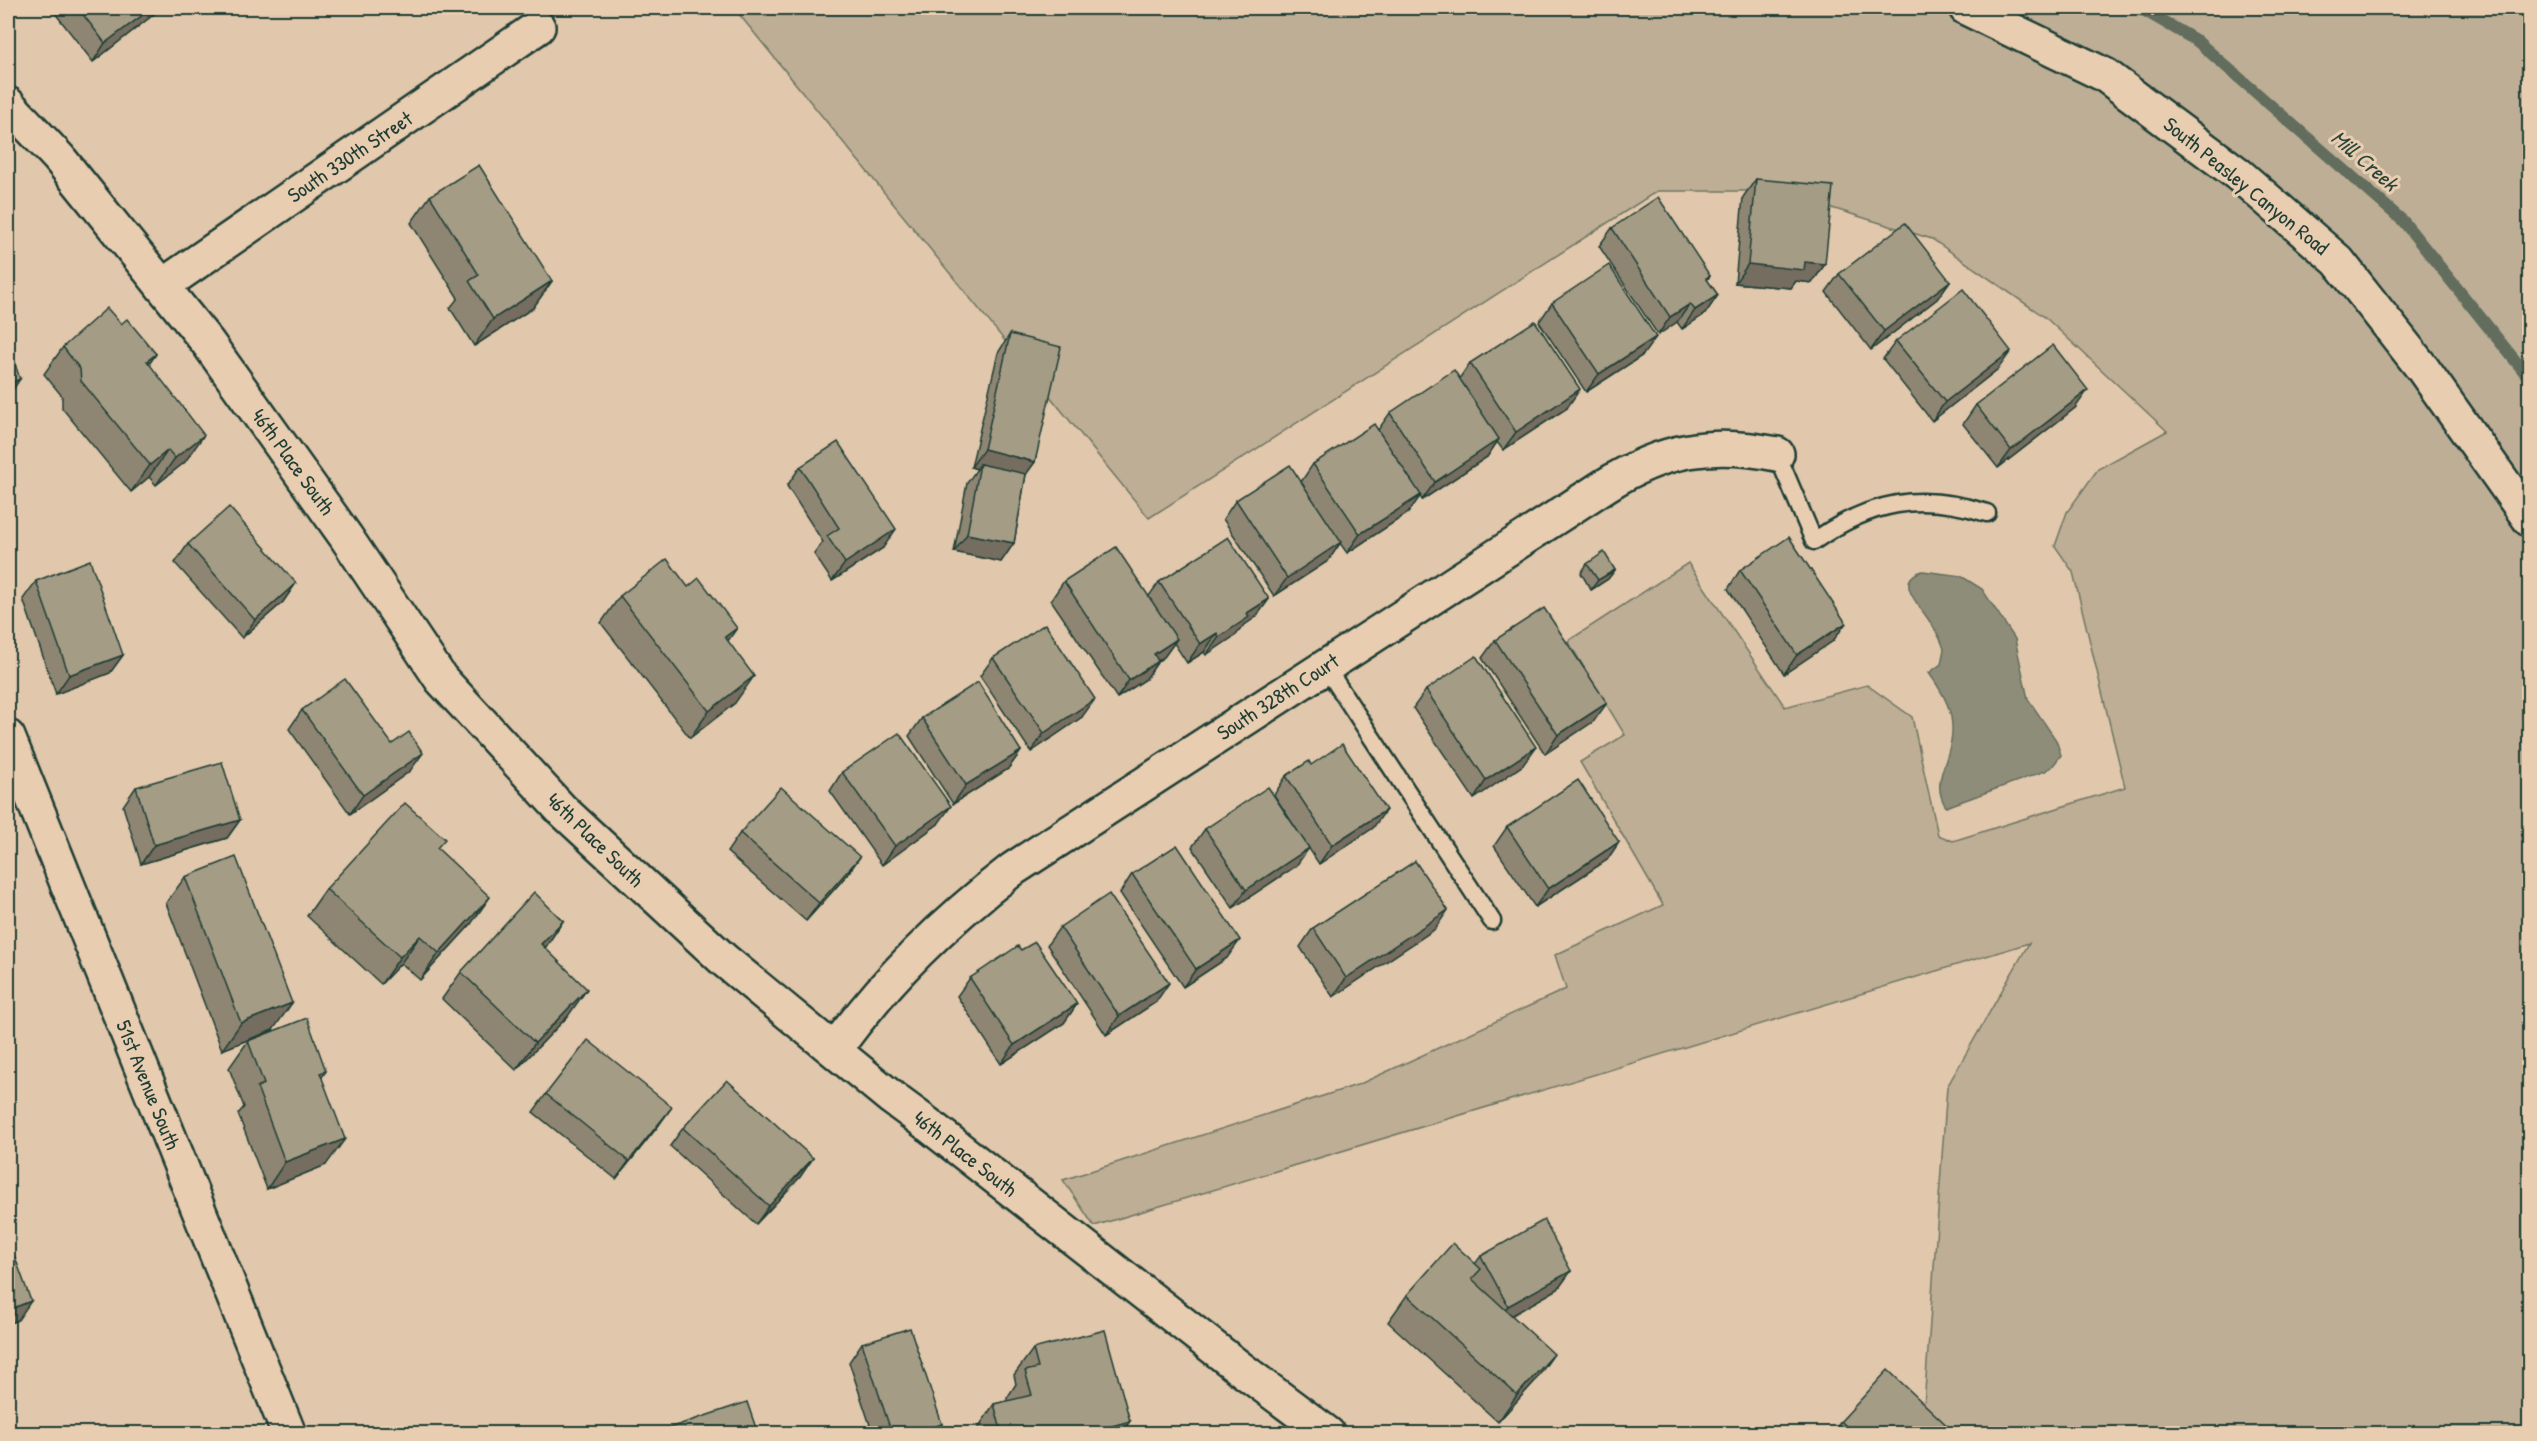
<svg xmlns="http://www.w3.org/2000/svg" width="2537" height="1441" viewBox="0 0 2537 1441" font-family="'Patrick Hand',sans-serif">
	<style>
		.green { fill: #bdae95; stroke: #6e7664; stroke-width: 1.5 }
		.water { fill: #8e8d79; stroke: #626d5d; stroke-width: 1.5 }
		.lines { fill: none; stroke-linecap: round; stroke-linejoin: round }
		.stream { stroke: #626d5d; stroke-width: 12 }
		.lane-casing { stroke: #1f3d34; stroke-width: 21 }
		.street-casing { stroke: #1f3d34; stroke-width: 38 }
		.secondary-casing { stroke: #1f3d34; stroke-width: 38 }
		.lane { stroke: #e9cdb0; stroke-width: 16 }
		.street { stroke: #e9cdb0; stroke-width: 33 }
		.secondary { stroke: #e9cdb0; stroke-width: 33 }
		.wall { fill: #8e8673; stroke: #1f3d34; stroke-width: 1.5 }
		.shaded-wall { fill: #746d5e; stroke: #1f3d34; stroke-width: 1.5 }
		.building { fill: #a59c86; stroke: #1f3d34; stroke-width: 1.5 }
		.labels { text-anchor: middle; stroke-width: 6; stroke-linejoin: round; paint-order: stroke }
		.street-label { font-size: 21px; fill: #1f3d34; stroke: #e9cdb0 }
		.water-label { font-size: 22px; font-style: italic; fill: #2a453b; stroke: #e9cdb0 }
	</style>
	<rect width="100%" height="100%" fill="#e1c7ab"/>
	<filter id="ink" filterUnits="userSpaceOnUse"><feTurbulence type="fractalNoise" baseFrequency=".0167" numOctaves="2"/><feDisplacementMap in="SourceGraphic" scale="12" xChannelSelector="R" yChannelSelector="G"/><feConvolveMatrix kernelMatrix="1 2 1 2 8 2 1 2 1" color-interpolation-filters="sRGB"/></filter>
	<g filter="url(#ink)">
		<polygon class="green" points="734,8 2529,8 2529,1433 1922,1433 1947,1087 2029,943 1094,1226 1063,1180 1360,1084 1566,989 1555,955 1663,905 1580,762 1625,735 1568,641 1688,563 1785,707 1867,685 1912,717 1938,835 1953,841 2125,787 2073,572 2055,546 2067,512 2098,469 2167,431 2046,318 1932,239 1777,191 1657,191 1149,518"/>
		<path class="water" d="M1923 571 1961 576 1982 589 2015 639 2028 699 2056 740 2061 755 2052 767 2045 771 1946 807C1931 783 1947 766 1951 741 1956 714 1944 694 1929 673L1941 664 1944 649C1941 637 1933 626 1926 616 1917 603 1894 579 1923 571Z"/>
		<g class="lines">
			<polyline class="stream" points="2140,8 2197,41 2403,221 2530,379"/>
			<g class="lane-casing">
				<g id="lane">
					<path d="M1777 454 1814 541C1871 501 1920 492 1987 513"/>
					<polyline points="1325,666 1492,921"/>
				</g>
			</g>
			<g class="street-casing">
				<g id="street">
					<polyline points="162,286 538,27"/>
					<polyline points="8,737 289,1434"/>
					<path d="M835 1049C887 978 943 923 1013 869L1606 485C1663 449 1711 441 1777 454"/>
				</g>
			</g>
			<g class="secondary-casing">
				<g id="secondary">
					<polyline points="1966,8 2105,75 2238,174 2338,261 2423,369 2530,520"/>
					<polyline points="8,104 59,158 208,343 346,537 441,679 561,809 724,960 892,1098 926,1123 1241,1369 1328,1434"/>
				</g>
			</g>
			<use href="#lane" class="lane"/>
			<use href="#street" class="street"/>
			<use href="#secondary" class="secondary"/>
		</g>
		<g class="wall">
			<polygon points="51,8 159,8 153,15 93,62"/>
			<polygon points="1756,179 1825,264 1812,283 1796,281 1791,288 1735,283 1743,197"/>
			<polygon points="430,196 552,281 533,308 474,346 450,308 458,298 411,223"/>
			<polygon points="1612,228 1710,276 1707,280 1718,295 1705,314 1682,329 1677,322 1658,335 1599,246"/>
			<polygon points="1839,274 1950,281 1937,299 1871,350 1826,292"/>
			<polygon points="1552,303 1643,355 1586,392 1539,322"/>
			<polygon points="121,324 156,354 149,364 185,462 156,485 149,477 131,492 62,408 62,396 44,374 63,347"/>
			<polygon points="1010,334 1035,462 1026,474 1014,543 1001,562 954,552 967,483 977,469 971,467 998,353"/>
			<polygon points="1896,341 1998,369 1932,421 1883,359"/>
			<polygon points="1470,363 1567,408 1503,450 1497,442 1487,457 1422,500 1420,496 1408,513 1347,553 1340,543 1328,561 1274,596 1223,519 1236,500 1301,482 1313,464 1378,430 1390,413 1459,379"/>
			<polygon points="1976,405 2075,408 1998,468 1963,424"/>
			<polygon points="800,467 883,548 832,581 814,554 823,542 787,486"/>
			<polygon points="188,544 296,583 283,602 242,638 175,563"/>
			<polygon points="1587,564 1615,570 1608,579 1591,590 1581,573"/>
			<polygon points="1740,570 1833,641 1784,674 1728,589"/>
			<polygon points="36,581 123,655 110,673 56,694 23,599"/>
			<polygon points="1064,581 1149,596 1159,582 1269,599 1256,617 1243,626 1236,635 1206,655 1204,652 1187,663 1174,643 1164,657 1158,661 1146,679 1117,698 1051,600"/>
			<polygon points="620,596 728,641 735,703 690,738 601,623"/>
			<polygon points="1495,640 1594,721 1545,754 1482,658"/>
			<polygon points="993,658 1082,717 1031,752 980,676"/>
			<polygon points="1426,690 1523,765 1474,799 1413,708"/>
			<polygon points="302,710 410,771 350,814 289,729"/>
			<polygon points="922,718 1021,751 1008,769 953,804 909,736"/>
			<polygon points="1311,765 1373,828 1319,864 1274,795 1286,776"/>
			<polygon points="842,772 938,824 882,865 830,791"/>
			<polygon points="136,787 240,820 227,838 141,864 123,806"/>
			<polygon points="1507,827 1619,842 1607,860 1535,907 1494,846"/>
			<polygon points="1205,829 1296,866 1233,908 1192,847"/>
			<polygon points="740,833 847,875 806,921 727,852"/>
			<polygon points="438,849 471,924 420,980 401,963 381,984 307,916 326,889"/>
			<polygon points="1132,874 1227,958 1183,987 1120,893"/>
			<polygon points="185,877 273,1030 222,1050 166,903"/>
			<polygon points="563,921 545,948 568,1016 516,1070 442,999 461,972"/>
			<polygon points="1060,927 1156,1002 1106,1035 1047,945"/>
			<polygon points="1313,928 1435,929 1333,997 1300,947"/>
			<polygon points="1021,950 1077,1004 1064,1023 1001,1064 957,996 970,978"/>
			<polygon points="248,1041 326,1071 322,1077 326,1165 267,1189 238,1114 244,1107 229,1068"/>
			<polygon points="546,1094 659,1125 616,1179 533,1112"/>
			<polygon points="683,1128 813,1158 800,1177 756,1224 670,1146"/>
			<polygon points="1481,1256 1571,1271 1558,1289 1512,1315 1535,1381 1498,1422 1388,1322 1407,1295 1475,1264"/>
			<polygon points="862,1343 935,1434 873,1434 849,1362"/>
			<polygon points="1033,1349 1130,1421 1121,1434 976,1434 976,1431 994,1404 1007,1401 1007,1398 1016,1384 1014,1375"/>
			<polygon points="1841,1421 1953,1434 1832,1434"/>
		</g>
		<g class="shaded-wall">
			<polygon points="152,8 159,8 153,15 93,62 105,43"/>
			<polygon points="1805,262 1825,264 1812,283 1796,281 1791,288 1735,283 1748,264"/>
			<polygon points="552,281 533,308 474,346 493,319"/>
			<polygon points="1950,281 1937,299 1871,350 1884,331"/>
			<polygon points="1718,295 1705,314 1682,329 1695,310"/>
			<polygon points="1690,304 1677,322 1658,335 1670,317"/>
			<polygon points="1656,337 1643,355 1586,392 1599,374"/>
			<polygon points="2011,351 1998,369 1932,421 1945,402"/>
			<polygon points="156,354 137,381 147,361"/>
			<polygon points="20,379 8,397 8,384"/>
			<polygon points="1580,389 1567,408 1503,450 1516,432"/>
			<polygon points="2088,390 2075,408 1998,468 2011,450"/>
			<polygon points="204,435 185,462 156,485 175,458"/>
			<polygon points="1499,439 1487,457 1422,500 1435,482"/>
			<polygon points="984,449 1035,462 1022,480 980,464 977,469 971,467"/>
			<polygon points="168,450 149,477 131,492 150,465"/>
			<polygon points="1421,495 1408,513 1347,553 1360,534"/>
			<polygon points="896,529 883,548 832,581 845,563"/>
			<polygon points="967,534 1014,543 1001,562 954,552"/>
			<polygon points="1341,542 1328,561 1274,596 1287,578"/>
			<polygon points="1615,570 1608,579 1591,590 1598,580"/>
			<polygon points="296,583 283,602 242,638 255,620"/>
			<polygon points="1269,599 1256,617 1243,626 1236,635 1206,655 1219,637 1247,613"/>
			<polygon points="1846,623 1833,641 1784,674 1797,655"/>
			<polygon points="737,628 718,655 725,637"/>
			<polygon points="1217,633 1204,652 1187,663 1200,644"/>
			<polygon points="1177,639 1164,657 1141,672 1154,654"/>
			<polygon points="123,655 110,673 56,694 69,675"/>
			<polygon points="1158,661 1146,679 1117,698 1129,680"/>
			<polygon points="754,676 735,703 690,738 709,711"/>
			<polygon points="1095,699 1082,717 1031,752 1044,733"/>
			<polygon points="1607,703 1594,721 1545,754 1558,735"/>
			<polygon points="1536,747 1523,765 1474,799 1486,780"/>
			<polygon points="1021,751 1008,769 953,804 966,785"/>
			<polygon points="423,753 410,771 350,814 363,795"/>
			<polygon points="951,806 938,824 882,865 895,846"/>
			<polygon points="1386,810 1373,828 1319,864 1332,845"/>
			<polygon points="240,820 227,838 141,864 154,845"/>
			<polygon points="1619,842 1607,860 1535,907 1548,889"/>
			<polygon points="1309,848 1296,866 1233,908 1246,890"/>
			<polygon points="860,857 847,875 806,921 819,903"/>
			<polygon points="490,897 471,924 420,980 439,953"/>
			<polygon points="1448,910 1435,929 1333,997 1346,978"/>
			<polygon points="563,921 545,948 541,944"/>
			<polygon points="420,936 401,963 381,984 400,957"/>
			<polygon points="1240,940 1227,958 1183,987 1196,969"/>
			<polygon points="1169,983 1156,1002 1106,1035 1119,1016"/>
			<polygon points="587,989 568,1016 516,1070 535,1043"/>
			<polygon points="292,1003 273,1030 222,1050 241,1023"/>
			<polygon points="1077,1004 1064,1023 1001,1064 1014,1045"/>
			<polygon points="672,1107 659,1125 616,1179 629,1161"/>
			<polygon points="345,1139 326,1165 267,1189 285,1162"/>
			<polygon points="813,1158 800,1177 756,1224 769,1206"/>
			<polygon points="1571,1271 1558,1289 1495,1325 1508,1306"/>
			<polygon points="31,1301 18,1320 8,1324 8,1310"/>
			<polygon points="1554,1354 1535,1381 1498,1422 1517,1395"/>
			<polygon points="1130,1421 1121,1434 1083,1434"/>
			<polygon points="942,1424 935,1434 912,1434"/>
		</g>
		<g class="building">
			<polygon points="78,8 152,8 105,43"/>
			<polygon points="479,165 552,281 493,319 469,281 479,275 430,196"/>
			<polygon points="1756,179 1833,186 1825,264 1805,262 1804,270 1748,264"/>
			<polygon points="1658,197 1710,276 1706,278 1718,295 1695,310 1690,304 1670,317 1612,228"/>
			<polygon points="1905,223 1950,281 1884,331 1839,274"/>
			<polygon points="1609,265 1656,337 1599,374 1552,303"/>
			<polygon points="1963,289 2011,351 1945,402 1896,341"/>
			<polygon points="107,308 121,324 127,319 156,354 147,361 204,435 175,458 168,450 150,465 81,381 80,369 63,347"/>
			<polygon points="1535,321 1580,389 1516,432 1470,363"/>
			<polygon points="1010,334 1061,347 1035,462 984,449"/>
			<polygon points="8,343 20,379 8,384"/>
			<polygon points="2053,345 2088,390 2011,450 1976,405"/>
			<polygon points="1454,370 1499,439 1435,482 1390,413"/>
			<polygon points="1374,424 1421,495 1360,534 1313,464"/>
			<polygon points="838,442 896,529 845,563 827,536 839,528 800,467"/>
			<polygon points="980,464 1026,474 1014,543 967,534"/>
			<polygon points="1290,465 1341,542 1287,578 1236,500"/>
			<polygon points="229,507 296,583 255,620 188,544"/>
			<polygon points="1228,537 1269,599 1247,613 1249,617 1219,637 1217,633 1200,644 1159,582"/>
			<polygon points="1789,537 1846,623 1797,655 1740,570"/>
			<polygon points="1116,547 1177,639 1154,654 1158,661 1129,680 1064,581"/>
			<polygon points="1604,552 1615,570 1598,580 1587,564"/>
			<polygon points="667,559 688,587 699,578 737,628 725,637 754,676 709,711 620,596"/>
			<polygon points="90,560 123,655 69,675 36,581"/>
			<polygon points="1544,608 1607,703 1558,735 1495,640"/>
			<polygon points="1045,624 1095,699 1044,733 993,658"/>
			<polygon points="1476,656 1536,747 1486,780 1426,690"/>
			<polygon points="345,679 392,744 409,732 423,753 363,795 302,710"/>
			<polygon points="978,682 1021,751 966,785 922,718"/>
			<polygon points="899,733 951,806 895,846 842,772"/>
			<polygon points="1342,744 1386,810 1332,845 1286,776 1309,761 1311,765"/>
			<polygon points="222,762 240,820 154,845 136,787"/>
			<polygon points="1578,780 1619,842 1548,889 1507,827"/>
			<polygon points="781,787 860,857 819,903 740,833"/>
			<polygon points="1268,787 1309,848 1246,890 1205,829"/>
			<polygon points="405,803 445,839 437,848 490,897 439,953 420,936 400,957 326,889"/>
			<polygon points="1177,845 1240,940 1196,969 1132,874"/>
			<polygon points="236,857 292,1003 241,1023 185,877"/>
			<polygon points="1415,861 1448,910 1346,978 1313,928"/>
			<polygon points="534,892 563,921 541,944 587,989 535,1043 461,972"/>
			<polygon points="1109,894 1169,983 1119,1016 1060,927"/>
			<polygon points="1035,942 1077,1004 1014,1045 970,978 1018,946 1021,950"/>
			<polygon points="307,1018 326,1071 320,1073 345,1139 285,1162 257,1087 264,1084 248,1041"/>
			<polygon points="588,1040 672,1107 629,1161 546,1094"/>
			<polygon points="727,1080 813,1158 769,1206 683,1128"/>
			<polygon points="1544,1220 1571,1271 1508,1306 1481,1256"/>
			<polygon points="8,1238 31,1301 8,1310"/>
			<polygon points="1453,1243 1481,1269 1472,1279 1554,1354 1517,1395 1407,1295"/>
			<polygon points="910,1328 942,1424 912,1434 892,1434 862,1343"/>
			<polygon points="1105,1330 1130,1421 1083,1434 1002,1434 994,1404 1032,1395 1025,1371 1038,1368 1033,1349"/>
			<polygon points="1888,1370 1954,1432 1952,1434 1854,1434 1841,1421"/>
			<polygon points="747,1402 758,1434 651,1434"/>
		</g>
	</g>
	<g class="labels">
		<g class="street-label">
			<text transform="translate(350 157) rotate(-34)" y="7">South 330th Street</text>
			<text transform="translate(2246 186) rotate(39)" y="7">South Peasley Canyon Road</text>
			<text transform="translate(293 462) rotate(54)" y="7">46th Place South</text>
			<text transform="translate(1278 697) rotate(-33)" y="7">South 328th Court</text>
			<text transform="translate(595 840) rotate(44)" y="7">46th Place South</text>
			<text transform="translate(148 1085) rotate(68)" y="7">51st Avenue South</text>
			<text transform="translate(965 1154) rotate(38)" y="7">46th Place South</text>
		</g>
		<g class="water-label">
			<text transform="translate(2365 160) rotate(41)" y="8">Mill Creek</text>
		</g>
	</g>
	<rect width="2537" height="1441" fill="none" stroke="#e9cdb0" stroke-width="30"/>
	<rect x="15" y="15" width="2507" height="1411" fill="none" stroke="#1f3d34" stroke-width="2" filter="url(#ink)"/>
</svg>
